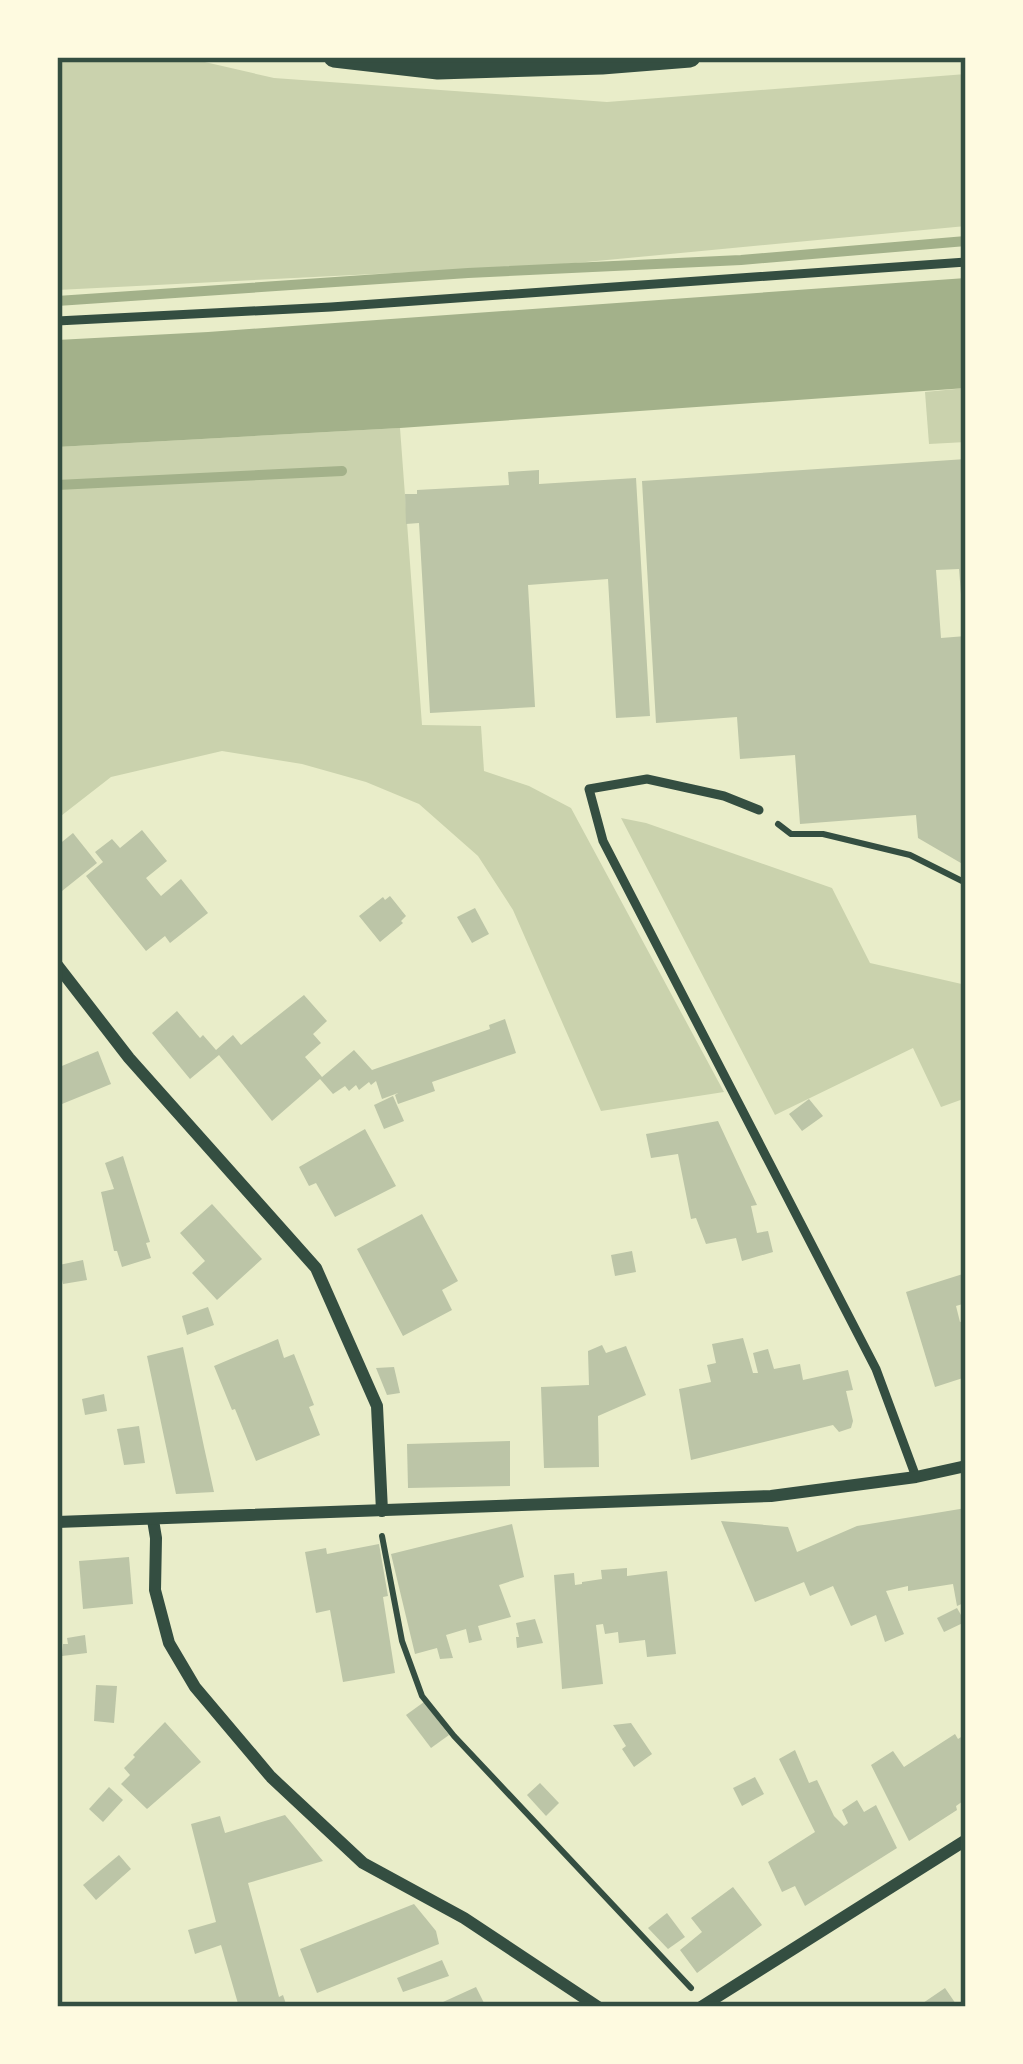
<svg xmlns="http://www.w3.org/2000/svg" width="1023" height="2064" viewBox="0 0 1023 2064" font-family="Jost,sans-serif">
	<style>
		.green { fill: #cad2ad }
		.water { fill: #a3b18a }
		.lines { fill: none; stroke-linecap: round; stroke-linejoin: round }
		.stream { stroke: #a3b18a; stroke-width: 10 }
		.building { fill: #bcc5a7 }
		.path { stroke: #344e41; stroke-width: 6 }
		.service { stroke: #344e41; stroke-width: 9 }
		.minor { stroke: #344e41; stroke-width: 12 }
		.tertiary { stroke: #344e41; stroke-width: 21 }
		.neatline { fill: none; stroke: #344e41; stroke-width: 4.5 }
	</style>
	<rect width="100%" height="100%" fill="#e9edc9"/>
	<g class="green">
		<polygon points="57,57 183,57 274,78 607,102 966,74 966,226 554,265 57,290"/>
		<polygon points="966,388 966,442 929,444 925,392"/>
		<polygon points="400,428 422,725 481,726 484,771 529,786 571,808 724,1092 601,1111 513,910 478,856 419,804 366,782 302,764 222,751 111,777 57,819 57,447"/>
		<polygon points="621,818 646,823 832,888 870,963 966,985 966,1098 941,1107 913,1048 775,1115"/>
	</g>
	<polygon class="water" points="966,278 966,388 400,428 57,447 57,340 208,332"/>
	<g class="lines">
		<g class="stream">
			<polyline points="57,301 468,273 741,260 966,241"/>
			<polyline points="57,485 342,471"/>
		</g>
	</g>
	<g class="building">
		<polygon points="966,459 966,620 963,620 959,569 936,570 941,638 966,636 966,866 918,838 916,815 800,824 795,755 740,759 737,717 656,723 642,481"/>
		<polygon points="539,470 539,484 636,478 650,716 616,718 608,579 528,585 535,707 430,713 419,523 406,524 405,494 417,494 417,490 509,485 508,472"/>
		<polygon points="142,830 167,861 146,878 155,889 161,896 181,879 208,913 170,943 165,936 146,951 86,876 103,862 95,852 112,839 120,848"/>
		<polygon points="73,833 97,863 57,895 57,846"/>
		<polygon points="390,896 406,916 401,921 403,923 380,942 359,916 383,897 385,900"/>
		<polygon points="475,908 489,934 472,943 457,917"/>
		<polygon points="304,995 327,1021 313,1034 321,1043 305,1057 322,1077 354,1050 372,1070 490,1029 489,1025 505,1019 516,1053 432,1082 435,1091 398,1104 395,1095 398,1093 382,1099 376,1081 371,1085 369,1082 359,1090 356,1085 349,1091 345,1086 333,1094 320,1079 272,1121 219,1055 190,1079 152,1033 177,1011 200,1038 203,1035 216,1050 233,1035 241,1045"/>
		<polygon points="98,1051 111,1084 57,1106 57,1068"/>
		<polygon points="393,1096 404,1121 384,1129 374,1105"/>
		<polygon points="809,1099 823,1116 802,1131 789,1114"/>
		<polygon points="718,1121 757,1205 751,1206 757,1233 768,1231 773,1252 742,1261 736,1238 706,1244 696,1218 691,1219 678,1154 651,1158 646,1134"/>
		<polygon points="365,1129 396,1186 335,1217 316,1183 309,1186 299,1167"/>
		<polygon points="123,1156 150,1242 146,1243 151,1258 122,1267 117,1251 114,1251 101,1192 114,1189 105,1163"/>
		<polygon points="212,1204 262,1259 217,1300 192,1273 205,1261 180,1233"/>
		<polygon points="422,1214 458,1281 442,1290 452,1310 403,1336 357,1249"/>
		<polygon points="632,1251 636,1272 615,1276 611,1255"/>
		<polygon points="83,1260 87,1280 63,1284 59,1265"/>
		<polygon points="966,1273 966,1303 956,1306 960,1322 966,1320 966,1377 935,1387 906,1292"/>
		<polygon points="208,1307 214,1325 187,1335 182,1316"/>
		<polygon points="743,1338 753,1373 758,1373 753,1353 768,1349 774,1369 800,1364 803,1380 848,1370 853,1390 846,1391 853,1421 851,1428 839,1432 833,1425 691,1460 679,1389 711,1382 707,1365 716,1363 712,1344"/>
		<polygon points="278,1339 284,1358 294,1354 314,1405 309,1407 320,1435 256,1461 235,1409 232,1410 214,1366"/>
		<polygon points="602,1345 606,1353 626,1346 646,1395 598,1416 599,1467 544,1468 541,1387 589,1385 588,1351"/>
		<polygon points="183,1347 204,1447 214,1492 176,1494 147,1356"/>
		<polygon points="394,1367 400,1393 387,1395 376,1368"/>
		<polygon points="104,1394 107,1411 85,1415 82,1399"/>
		<polygon points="139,1426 145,1463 124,1465 117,1429"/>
		<polygon points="510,1441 510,1486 408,1488 407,1444"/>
		<polygon points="966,1508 966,1602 957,1606 953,1584 908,1591 908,1586 886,1591 904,1634 885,1642 876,1615 851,1626 833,1586 810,1596 804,1582 755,1602 721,1521 788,1527 797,1552 857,1526"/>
		<polygon points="512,1524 524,1577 499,1585 511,1617 478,1626 482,1640 469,1643 466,1629 446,1635 453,1658 440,1659 437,1648 415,1654 391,1554"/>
		<polygon points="379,1544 388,1596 383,1597 395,1673 343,1682 330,1610 316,1613 305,1552 326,1548 327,1554"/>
		<polygon points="129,1557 133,1604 83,1609 79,1561"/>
		<polygon points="627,1568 627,1576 667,1571 676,1654 647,1657 645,1640 619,1643 618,1632 605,1634 603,1624 596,1625 603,1684 562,1689 554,1575 574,1573 575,1585 582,1584 582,1582 602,1579 601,1570"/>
		<polygon points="957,1608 965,1622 944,1632 937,1618"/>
		<polygon points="535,1619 543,1643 517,1648 516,1637 519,1637 516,1623"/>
		<polygon points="85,1635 87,1653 62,1656 63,1644 68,1644 67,1638"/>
		<polygon points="96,1685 117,1686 114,1723 94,1721"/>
		<polygon points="424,1702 449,1735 431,1748 406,1715"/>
		<polygon points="165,1722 201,1762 147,1809 121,1784 130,1775 124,1768 135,1757 133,1755"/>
		<polygon points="631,1723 652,1754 634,1767 622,1749 626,1746 613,1725"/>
		<polygon points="955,1734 958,1739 966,1734 966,1799 956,1806 957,1810 909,1841 871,1765 893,1751 904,1767"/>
		<polygon points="795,1750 809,1783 817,1780 834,1816 844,1826 848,1823 842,1810 857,1800 864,1812 876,1805 897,1848 805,1906 795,1886 782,1892 768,1862 815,1832 779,1759"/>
		<polygon points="755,1777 764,1794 742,1806 733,1788"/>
		<polygon points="540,1783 559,1803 546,1816 527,1795"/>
		<polygon points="109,1787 123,1800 103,1822 89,1809"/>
		<polygon points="285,1815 323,1861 248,1883 279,1997 283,1995 287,2007 239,2007 221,1945 195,1954 188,1930 216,1922 191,1824 220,1816 225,1833"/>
		<polygon points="119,1855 131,1869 96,1900 83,1885"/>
		<polygon points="733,1887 762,1925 697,1973 680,1950 702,1932 691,1918"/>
		<polygon points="414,1904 436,1931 439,1944 317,1993 300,1949"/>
		<polygon points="667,1913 685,1937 668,1949 648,1928"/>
		<polygon points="442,1960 449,1976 403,1992 397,1978"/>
		<polygon points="476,1987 486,2007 432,2007"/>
		<polygon points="945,1988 958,2007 916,2007 923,2003"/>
	</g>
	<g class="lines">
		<g class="path">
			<polyline points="778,824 791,834 823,834 910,855 966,883"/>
			<polyline points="382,1536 402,1641 422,1696 454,1736 691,1988"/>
		</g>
		<g class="service">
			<polyline points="57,321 331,307 966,262"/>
			<polyline points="759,810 724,796 647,779 589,789 603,841 876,1369 916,1477"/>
		</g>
		<g class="minor">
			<polyline points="57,965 129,1058 316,1268 377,1406 382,1511"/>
			<polyline points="153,1520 156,1538 155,1590 169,1643 195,1687 271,1777 363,1863 464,1918 598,2007"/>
			<polyline points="57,1522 771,1496 916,1477 966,1466"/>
			<polyline points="701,2007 966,1840"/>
		</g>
		<polyline class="tertiary" points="334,57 438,69 602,64 690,57"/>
	</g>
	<rect width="1023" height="2064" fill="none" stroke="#fefae0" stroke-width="120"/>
	<rect x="60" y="60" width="903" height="1944" class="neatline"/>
</svg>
